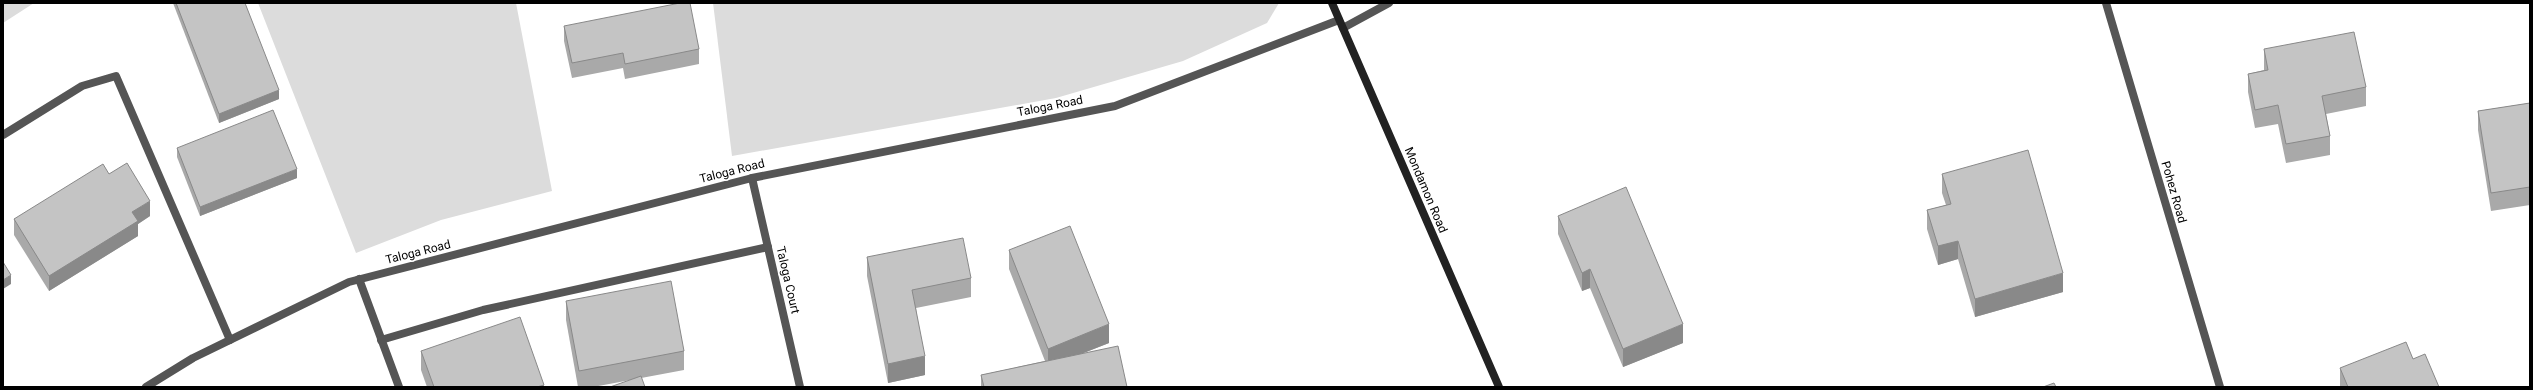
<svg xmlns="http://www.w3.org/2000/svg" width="2533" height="390" viewBox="0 0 2533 390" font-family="Roboto,sans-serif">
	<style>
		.green { fill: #dcdcdc }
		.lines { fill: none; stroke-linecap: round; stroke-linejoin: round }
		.lane { stroke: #555; stroke-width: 8 }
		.street { stroke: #555; stroke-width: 8 }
		.secondary { stroke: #222; stroke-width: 8 }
		.wall { fill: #a9a9a9 }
		.shaded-wall { fill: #898989 }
		.building { fill: #c4c4c4; stroke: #898989 }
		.labels { text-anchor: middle; stroke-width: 3.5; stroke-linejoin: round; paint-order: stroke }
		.street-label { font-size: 12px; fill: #000; stroke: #fff }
	</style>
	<rect width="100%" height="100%" fill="#fff"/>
	<g class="green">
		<polygon points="3,3 34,3 3,23"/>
		<polygon points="258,3 516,3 552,191 441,220 356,253"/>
		<polygon points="713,3 1279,3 1267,23 1183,61 1056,98 732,156"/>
	</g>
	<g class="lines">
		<g class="lane">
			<polyline points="1343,28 1389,3"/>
			<polyline points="3,135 82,86 116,76 230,340"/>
			<polyline points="359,279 399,387"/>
			<polyline points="381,340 483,310 768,247"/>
		</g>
		<g class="street">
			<polyline points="2106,3 2220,387"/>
			<polyline points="752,178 800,387"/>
			<polyline points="146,387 193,358 349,282 752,178 1115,106 1339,20"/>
		</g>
		<polyline class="secondary" points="1332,3 1499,387"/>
	</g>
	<g class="wall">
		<polygon points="173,3 245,3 279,99 219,123"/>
		<polygon points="564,26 699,49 699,64 625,79 623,68 572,78 564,41"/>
		<polygon points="2264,49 2366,87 2366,106 2326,114 2330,136 2330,155 2286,163 2278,124 2255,128 2248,92 2248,74 2264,70"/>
		<polygon points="2530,103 2530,205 2491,211 2478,130 2478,111"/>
		<polygon points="177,148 297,178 200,216 177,157"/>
		<polygon points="109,174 150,216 138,224 138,236 49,291 14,235 14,219"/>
		<polygon points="1942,174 2063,292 1975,317 1958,259 1938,265 1927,229 1927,210 1946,205 1942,193"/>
		<polygon points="1558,216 1683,343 1623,367 1590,288 1582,291 1558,234"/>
		<polygon points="1009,250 1109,343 1081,354 1127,387 981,387 981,375 1045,361 1009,269"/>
		<polygon points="867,257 971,278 971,297 916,308 925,375 888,383 867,276"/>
		<polygon points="566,301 684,351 684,370 593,387 578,387 566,320"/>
		<polygon points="421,351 544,387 427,387 421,370"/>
		<polygon points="2413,359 2439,387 2340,387 2340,368"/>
	</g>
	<g class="shaded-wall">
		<polygon points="279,90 279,99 219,123 219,114"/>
		<polygon points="297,169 297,178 200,216 200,207"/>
		<polygon points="150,201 150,216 138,224 138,236 49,291 49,276 132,212"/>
		<polygon points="1958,241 1958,259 1938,265 1938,246"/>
		<polygon points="1590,269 1590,288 1582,291 1582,273"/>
		<polygon points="2063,273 2063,292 1975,317 1975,299"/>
		<polygon points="11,275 11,284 3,289 3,280"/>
		<polygon points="1109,324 1109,343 1048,367 1048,349"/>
		<polygon points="1683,324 1683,343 1623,367 1623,349"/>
		<polygon points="925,356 925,375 888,383 888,364"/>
		<polygon points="544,385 544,387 537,387"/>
	</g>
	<g class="building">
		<polygon points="176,3 245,3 279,90 219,114"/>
		<polygon points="680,3 690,3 699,49 625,64 623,53 572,63 564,26"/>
		<polygon points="2354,32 2366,87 2322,96 2330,136 2286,144 2278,105 2255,110 2248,74 2268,70 2264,49"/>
		<polygon points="2530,103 2530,187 2491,193 2478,111"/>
		<polygon points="273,110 297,169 200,207 177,148"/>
		<polygon points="2028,150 2063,273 1975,299 1958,241 1938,246 1927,210 1951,204 1942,174"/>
		<polygon points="127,163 150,201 132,212 138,221 49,276 14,219 103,164 109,174"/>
		<polygon points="1626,187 1683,324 1623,349 1590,269 1582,273 1558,216"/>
		<polygon points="1070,226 1109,324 1048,349 1009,250"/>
		<polygon points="963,238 971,278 912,290 925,356 888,364 867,257"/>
		<polygon points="3,262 11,275 3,280"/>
		<polygon points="671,281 684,351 579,371 566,301"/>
		<polygon points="520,317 544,385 537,387 434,387 421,351"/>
		<polygon points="2406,342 2413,359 2425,354 2439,387 2348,387 2340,368"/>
		<polygon points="1118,346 1127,387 984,387 981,375"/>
		<polygon points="641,376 645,387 610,387"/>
		<polygon points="2054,383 2056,387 2043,387"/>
	</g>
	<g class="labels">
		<g class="street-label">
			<text transform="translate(1050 106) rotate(-11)" y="4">Taloga Road</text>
			<text transform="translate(732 171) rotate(-14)" y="4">Taloga Road</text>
			<text transform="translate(1426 190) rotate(67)" y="4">Mondamon Road</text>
			<text transform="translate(2174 192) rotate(74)" y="4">Pohez Road</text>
			<text transform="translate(418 252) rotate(-14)" y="4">Taloga Road</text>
			<text transform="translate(788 280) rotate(77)" y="4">Taloga Court</text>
		</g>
	</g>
	<rect width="2533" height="390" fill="none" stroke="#000000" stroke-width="8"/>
</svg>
